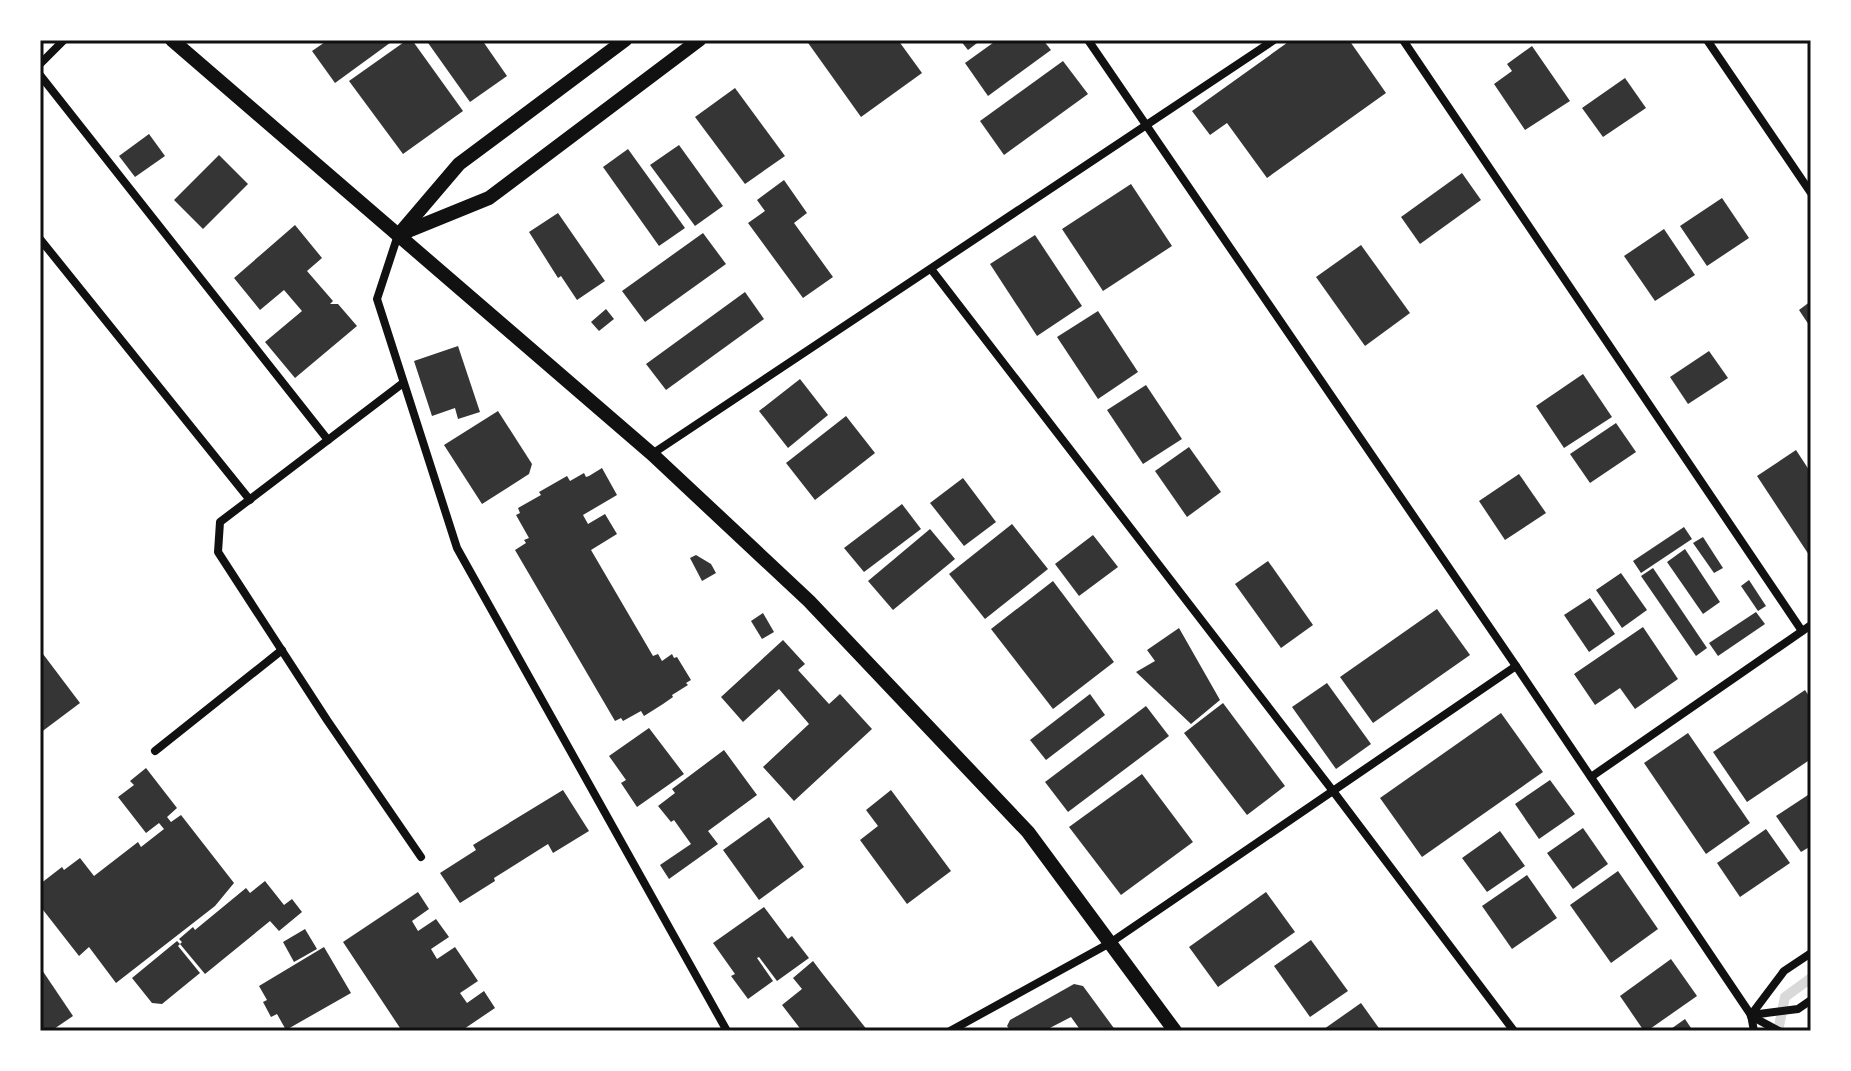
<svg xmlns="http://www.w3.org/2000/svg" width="1851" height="1071" viewBox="0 0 1851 1071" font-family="Jost,sans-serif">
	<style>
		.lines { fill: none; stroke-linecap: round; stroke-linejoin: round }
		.stream { stroke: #d9d9d9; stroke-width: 10 }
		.building { fill: #353535 }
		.minor { stroke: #111; stroke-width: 8 }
		.tertiary { stroke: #111; stroke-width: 14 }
		.neatline { fill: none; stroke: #111; stroke-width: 3 }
	</style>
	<rect width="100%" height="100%" fill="#fff"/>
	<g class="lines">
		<polyline class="stream" points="1778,1031 1785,997 1811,978"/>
	</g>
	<g class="building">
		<polygon points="328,40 394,40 335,83 312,51"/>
		<polygon points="407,40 412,40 463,111 403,154 349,81"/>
		<polygon points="426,40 482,40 507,76 470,102"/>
		<polygon points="806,40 898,40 922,73 861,117"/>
		<polygon points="960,40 981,40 968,50"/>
		<polygon points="997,40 1043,40 1051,50 988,96 965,63"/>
		<polygon points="1291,40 1349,40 1386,93 1267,178 1227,123 1210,135 1192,111"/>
		<polygon points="1532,46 1570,101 1525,130 1494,84 1512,71 1507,64"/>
		<polygon points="1063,61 1088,94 1004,155 980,121"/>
		<polygon points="1625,78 1646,108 1603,137 1582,108"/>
		<polygon points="735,88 785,156 745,184 695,117"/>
		<polygon points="149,134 165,156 135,177 119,156"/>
		<polygon points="679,145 723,206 695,226 650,165"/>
		<polygon points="628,149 685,228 659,246 603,167"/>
		<polygon points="219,155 248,184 203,229 174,200"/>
		<polygon points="1462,173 1481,200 1420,244 1401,217"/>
		<polygon points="784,180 807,213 794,223 833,277 803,298 748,223 765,211 757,200"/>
		<polygon points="1131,184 1172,246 1103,291 1062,229"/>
		<polygon points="1722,198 1749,238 1707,266 1680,226"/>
		<polygon points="558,213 605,281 577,300 561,276 558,278 529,232"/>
		<polygon points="295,225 322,258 307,271 333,301 330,304 338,304 357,326 295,378 265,342 302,311 284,290 260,310 234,278"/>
		<polygon points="1664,229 1695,275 1655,301 1624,256"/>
		<polygon points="703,233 726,264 645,322 622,291"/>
		<polygon points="1035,235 1082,306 1037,336 990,264"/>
		<polygon points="1361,245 1410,313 1365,346 1316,277"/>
		<polygon points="745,292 764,319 666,390 646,364"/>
		<polygon points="1811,301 1811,328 1799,310"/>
		<polygon points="606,309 614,319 599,331 591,322"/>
		<polygon points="1098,311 1138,372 1098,399 1057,337"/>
		<polygon points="458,346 480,412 458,419 455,408 432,416 414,361"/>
		<polygon points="1709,351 1728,378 1688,404 1670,377"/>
		<polygon points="1583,374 1612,417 1564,448 1536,406"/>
		<polygon points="800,379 828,415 788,448 759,411"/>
		<polygon points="1146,385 1182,439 1143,464 1107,410"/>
		<polygon points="498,411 532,464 529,474 482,504 444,445"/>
		<polygon points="846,416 875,453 815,500 786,463"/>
		<polygon points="1616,423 1636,452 1590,483 1570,454"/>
		<polygon points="1189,447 1221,492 1187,517 1155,471"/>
		<polygon points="1796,450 1811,473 1811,558 1757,476"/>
		<polygon points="602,468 617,495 583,515 588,524 605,514 617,534 591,550 653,656 658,654 662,661 672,654 674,658 677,657 691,680 686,683 688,685 672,695 673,697 663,704 644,716 641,711 623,721 621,718 615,721 515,550 526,543 524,540 529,538 516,515 520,513 518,508 541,495 539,492 567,476 570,481 584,473 586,477 589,476"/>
		<polygon points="1519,474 1546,513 1505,540 1479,501"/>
		<polygon points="963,478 996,522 964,546 930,503"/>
		<polygon points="902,504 921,529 864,572 844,548"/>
		<polygon points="1012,524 1048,569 985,619 949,574"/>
		<polygon points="1684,527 1692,539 1641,573 1633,561"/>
		<polygon points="930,529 955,559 893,610 868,581"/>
		<polygon points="1093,535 1118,567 1079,596 1055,564"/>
		<polygon points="1703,537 1723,568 1714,573 1693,543"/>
		<polygon points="1685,549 1720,602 1703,614 1667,562"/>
		<polygon points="696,555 711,564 716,573 702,581 690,558"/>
		<polygon points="1268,561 1313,625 1281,648 1235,584"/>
		<polygon points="1653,568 1707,648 1696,656 1641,576"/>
		<polygon points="1621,573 1647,610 1622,628 1596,590"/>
		<polygon points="1749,580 1766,606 1758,611 1741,586"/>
		<polygon points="1053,581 1114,662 1053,709 991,629"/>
		<polygon points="1590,598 1615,634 1589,652 1564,615"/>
		<polygon points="1437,609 1470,655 1373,723 1340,677"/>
		<polygon points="1756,612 1765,624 1718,656 1709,643"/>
		<polygon points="763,613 774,632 762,639 751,621"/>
		<polygon points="1643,627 1678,679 1635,709 1620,688 1595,705 1574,674"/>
		<polygon points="1179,628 1220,700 1191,724 1136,672 1155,661 1147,650"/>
		<polygon points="783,640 805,664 798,670 829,704 840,694 872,729 794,801 763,767 809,724 779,689 743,722 721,697"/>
		<polygon points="40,650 80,703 40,733"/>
		<polygon points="1327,683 1371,744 1336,769 1292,707"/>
		<polygon points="1805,690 1811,699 1811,759 1747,802 1713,752"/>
		<polygon points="1090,694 1105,715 1046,760 1030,740"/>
		<polygon points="1223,703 1285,786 1247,815 1184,733"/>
		<polygon points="1146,706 1169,736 1068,812 1045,782"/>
		<polygon points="1501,713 1543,772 1422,857 1380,798"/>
		<polygon points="649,728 684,774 637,807 621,783 626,780 609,756"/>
		<polygon points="1688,733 1750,823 1706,854 1644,763"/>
		<polygon points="724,750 757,795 708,831 718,844 669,879 660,865 691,844 674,820 671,822 658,806 675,793 672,789"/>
		<polygon points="146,768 177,808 167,817 171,822 181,815 234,883 215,906 116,983 89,947 79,956 40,906 40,884 62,867 64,870 80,858 94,876 138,842 141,847 164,829 159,823 146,833 118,797 134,785 130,781"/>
		<polygon points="1142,774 1193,842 1121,895 1069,827"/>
		<polygon points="1550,780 1575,814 1539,839 1515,804"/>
		<polygon points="563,790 589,831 553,853 548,844 494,878 495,881 460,903 440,873 476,850 473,845"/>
		<polygon points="891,790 951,871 907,904 860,840 878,826 866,810"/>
		<polygon points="1811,793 1811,846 1801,852 1776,816"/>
		<polygon points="769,817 804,867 759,900 723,850"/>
		<polygon points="1583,828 1608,864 1573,889 1547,853"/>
		<polygon points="1766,829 1790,863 1740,897 1717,863"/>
		<polygon points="1500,831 1525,866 1487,892 1462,858"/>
		<polygon points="1618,871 1658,929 1611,963 1570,905"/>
		<polygon points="1527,875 1557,918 1512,949 1482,906"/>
		<polygon points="265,881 284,905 292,899 302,912 279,931 270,921 205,974 180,944 182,942 179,939 193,927 195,930 246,888 250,893"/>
		<polygon points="418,892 429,909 412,921 418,931 436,919 449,937 431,949 437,959 455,947 478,981 460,993 467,1003 484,991 495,1008 461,1031 402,1031 343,942"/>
		<polygon points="1266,892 1295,932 1218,987 1189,947"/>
		<polygon points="764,907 788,939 792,936 809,958 777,981 759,957 757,958 773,981 748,999 731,976 735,974 713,943"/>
		<polygon points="305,929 317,949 294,962 283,942"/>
		<polygon points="1311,940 1348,991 1310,1017 1274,966"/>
		<polygon points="177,941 180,944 178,946 200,973 162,1004 152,1003 132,978"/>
		<polygon points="324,947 351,993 286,1030 277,1014 271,1017 263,1002 267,1000 259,986"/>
		<polygon points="1671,959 1697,996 1647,1031 1644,1031 1620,996"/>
		<polygon points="813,961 822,973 868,1031 802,1031 782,1005 802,989 793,978"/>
		<polygon points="40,967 73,1016 51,1031 40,1031"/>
		<polygon points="1074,984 1083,986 1116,1031 1081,1031 1071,1017 1044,1031 1011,1031 1007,1026 1010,1020 1019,1015"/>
		<polygon points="1361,1003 1381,1031 1326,1031 1324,1029"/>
		<polygon points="1685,1019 1693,1031 1668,1031"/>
	</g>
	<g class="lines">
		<g class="minor">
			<polyline points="1088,40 1516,666 1751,1015 1754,1031"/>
			<polyline points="1403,40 1802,631"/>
			<polyline points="1707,40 1811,193"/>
			<polyline points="40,64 64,40"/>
			<polyline points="40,75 328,440"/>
			<polyline points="398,235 377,299 457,548 727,1031"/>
			<polyline points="40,239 250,500"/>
			<polyline points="931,269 1333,791 1514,1031"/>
			<polyline points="403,383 220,522 218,552 327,720 421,857"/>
			<polyline points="652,454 1274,40"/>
			<polyline points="155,751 282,650"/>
			<polyline points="1591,777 1811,625"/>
			<polyline points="1751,1015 1784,971 1811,953"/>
			<polyline points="1751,1015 1798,1009 1811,1000"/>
			<polyline points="1751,1016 1779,1031"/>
			<polyline points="950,1031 1110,943 1516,666"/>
		</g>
		<g class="tertiary">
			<polyline points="172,40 652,454 809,601 1028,832 1175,1031"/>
			<polyline points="401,232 459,164 625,40"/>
			<polyline points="398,235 489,198 699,40"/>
		</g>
	</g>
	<rect width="1851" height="1071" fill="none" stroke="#ffffff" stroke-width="84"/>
	<rect x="42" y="42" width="1767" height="987" class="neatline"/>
</svg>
